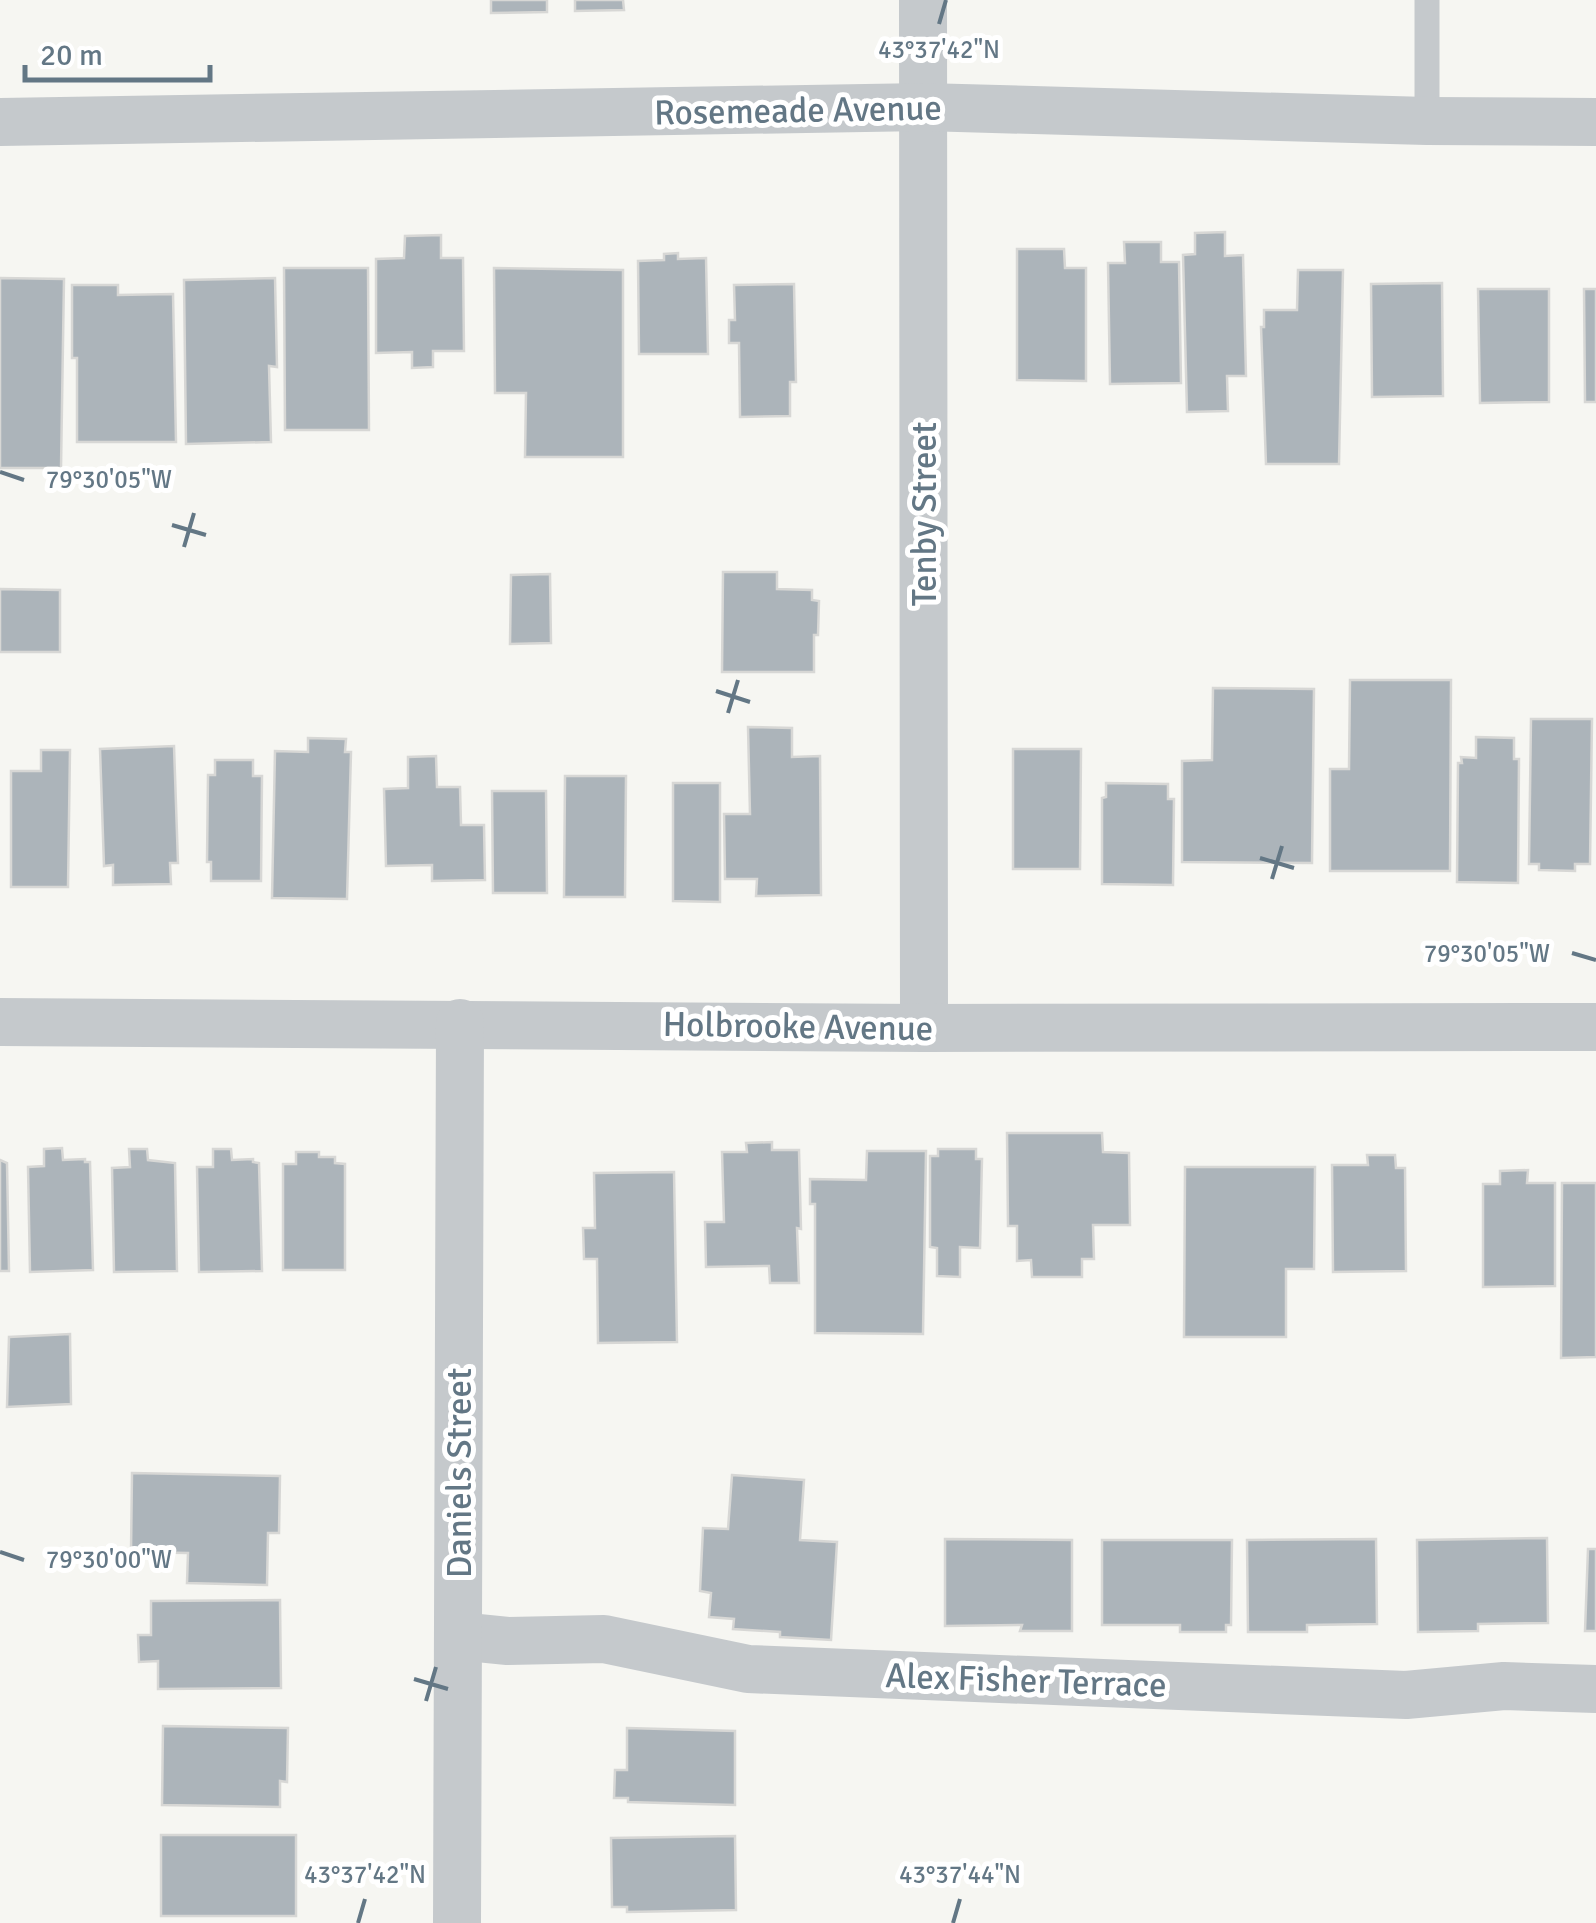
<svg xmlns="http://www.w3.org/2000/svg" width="1596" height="1923" viewBox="0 0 1596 1923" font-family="Signika,sans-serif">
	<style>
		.building { fill: #acb4ba; stroke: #d7d7d5; stroke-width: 2.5 }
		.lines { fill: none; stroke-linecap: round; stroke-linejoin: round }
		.lane { stroke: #c5c9cc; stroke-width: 25 }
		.street { stroke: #c5c9cc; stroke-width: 48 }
		.ticks { fill: none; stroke: #637785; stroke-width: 4 }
		.labels { text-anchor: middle; stroke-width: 10; stroke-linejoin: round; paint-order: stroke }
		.street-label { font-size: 35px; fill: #637785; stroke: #fff }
		.ticks-label { font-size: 25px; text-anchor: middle; fill: #637785; stroke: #fff; stroke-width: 10; stroke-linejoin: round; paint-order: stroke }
	</style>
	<rect width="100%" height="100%" fill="#f6f6f2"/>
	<g class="building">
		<polygon points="491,0 547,0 547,12 491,13"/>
		<polygon points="575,0 623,0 624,10 575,11"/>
		<polygon points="1225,232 1225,256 1243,255 1246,376 1227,376 1228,411 1187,412 1183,255 1195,254 1195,233"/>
		<polygon points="441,235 441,258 463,258 464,351 433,351 433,367 412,368 412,352 376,353 376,259 404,258 405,236"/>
		<polygon points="1124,242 1161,242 1161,262 1179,262 1181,383 1110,384 1108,263 1125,263"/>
		<polygon points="1017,249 1064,249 1065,268 1086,268 1086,381 1017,380"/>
		<polygon points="678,253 678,259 706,258 708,354 639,354 638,261 664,260 664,254"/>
		<polygon points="284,268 368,268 369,430 285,430"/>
		<polygon points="494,268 623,270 623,457 525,457 526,393 495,393"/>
		<polygon points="1298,270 1343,270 1339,464 1266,464 1261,327 1264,327 1264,310 1297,310"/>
		<polygon points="0,278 64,279 61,468 0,468"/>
		<polygon points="275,278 277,367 269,366 271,442 186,444 184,280"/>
		<polygon points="1442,283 1443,396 1372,397 1371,284"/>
		<polygon points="794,284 796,382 790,382 790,416 740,417 739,343 729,343 729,320 735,320 734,285"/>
		<polygon points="72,285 118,285 118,295 173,294 176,442 77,442 77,358 72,358"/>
		<polygon points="1478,289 1549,289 1549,402 1480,403"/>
		<polygon points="1584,289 1596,289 1596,402 1585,402"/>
		<polygon points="723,572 777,572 777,589 812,590 812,600 819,601 818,635 814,635 814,672 722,672"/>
		<polygon points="550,574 551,643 510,644 511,575"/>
		<polygon points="0,589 60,590 60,652 0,652"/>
		<polygon points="1350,680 1451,680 1450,871 1330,871 1330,769 1349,769"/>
		<polygon points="1213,688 1314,689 1312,863 1182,862 1182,761 1212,760"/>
		<polygon points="1531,719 1592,719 1590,864 1575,864 1575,871 1539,870 1539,864 1529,864"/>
		<polygon points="748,727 792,728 792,757 820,756 821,895 756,896 757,879 725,879 724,814 750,814"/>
		<polygon points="1476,737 1514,738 1514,759 1519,759 1518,883 1457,882 1458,763 1462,763 1461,757 1476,758"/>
		<polygon points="308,738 346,739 345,752 351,752 347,899 272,898 275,751 308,752"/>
		<polygon points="174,746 178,863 170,863 171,884 113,885 113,865 104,866 100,749"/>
		<polygon points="1013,749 1081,749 1080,869 1013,869"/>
		<polygon points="41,750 70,750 68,887 11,887 11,771 41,771"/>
		<polygon points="436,756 437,787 460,787 461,825 484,825 485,880 432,881 432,865 386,866 384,789 408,788 408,757"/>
		<polygon points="215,760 253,760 253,776 262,776 261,881 211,881 211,862 207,862 208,775 215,775"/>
		<polygon points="565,776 626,776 625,897 564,897"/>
		<polygon points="673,783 720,783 720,902 673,901"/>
		<polygon points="1106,783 1168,784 1168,799 1174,799 1173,885 1102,884 1102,798 1106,797"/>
		<polygon points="492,791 546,791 547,893 493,893"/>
		<polygon points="1007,1133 1102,1133 1103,1152 1129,1153 1130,1225 1093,1225 1094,1259 1082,1259 1082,1277 1032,1277 1031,1260 1017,1261 1017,1226 1008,1226"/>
		<polygon points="772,1142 772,1150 799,1150 801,1229 797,1228 799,1283 770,1283 769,1266 706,1267 705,1222 724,1222 722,1152 747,1152 746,1143"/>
		<polygon points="62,1148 63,1160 85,1159 85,1162 90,1162 93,1270 30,1272 28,1167 44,1166 44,1149"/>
		<polygon points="129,1149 147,1149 148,1160 175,1163 177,1271 114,1272 112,1168 130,1167"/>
		<polygon points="213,1149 231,1149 232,1160 253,1159 253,1162 259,1163 262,1271 199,1272 197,1167 213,1167"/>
		<polygon points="938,1149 976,1149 976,1159 982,1159 980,1248 960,1247 960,1277 937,1276 937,1248 930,1247 930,1156 938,1156"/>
		<polygon points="867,1151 926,1151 923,1334 815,1333 815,1204 810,1204 810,1179 866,1180"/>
		<polygon points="296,1152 319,1152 319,1157 335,1157 335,1163 345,1164 345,1270 283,1270 283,1164 296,1164"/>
		<polygon points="1367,1155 1395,1155 1396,1168 1405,1168 1406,1271 1333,1272 1332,1165 1368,1165"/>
		<polygon points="0,1160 7,1163 9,1271 0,1271"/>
		<polygon points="1185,1167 1315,1167 1314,1269 1286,1269 1286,1337 1184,1337"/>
		<polygon points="1528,1170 1527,1183 1555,1183 1555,1286 1483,1287 1483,1184 1500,1184 1500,1171"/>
		<polygon points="674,1172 677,1342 598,1343 597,1259 584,1259 583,1228 595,1228 594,1173"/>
		<polygon points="1562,1183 1596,1183 1596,1357 1561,1358"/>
		<polygon points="70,1334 71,1404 7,1407 9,1337"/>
		<polygon points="132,1473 280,1476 279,1533 268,1533 267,1585 187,1583 188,1553 131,1552"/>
		<polygon points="732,1475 804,1480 800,1540 837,1542 831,1640 780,1637 780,1632 733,1629 734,1619 709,1617 711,1593 700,1591 703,1528 728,1529"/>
		<polygon points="1547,1538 1548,1623 1478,1624 1478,1631 1418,1632 1417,1540"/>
		<polygon points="945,1539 1072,1540 1072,1631 1020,1631 1022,1625 945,1626"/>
		<polygon points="1376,1539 1377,1624 1307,1625 1307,1632 1248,1632 1247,1540"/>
		<polygon points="1102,1540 1232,1540 1231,1625 1226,1625 1226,1632 1180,1632 1180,1625 1102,1625"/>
		<polygon points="1588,1549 1596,1549 1596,1631 1585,1631"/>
		<polygon points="280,1600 281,1688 158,1689 158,1661 139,1662 138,1635 151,1635 151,1601"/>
		<polygon points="163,1726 288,1728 287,1782 280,1781 280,1807 162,1805"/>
		<polygon points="627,1728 735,1731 735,1805 628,1802 628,1798 614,1798 615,1770 627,1770"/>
		<rect x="161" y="1835" width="135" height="81"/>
		<polygon points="735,1836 736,1910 627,1912 627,1907 612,1907 611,1838"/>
	</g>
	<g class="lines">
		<polyline class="lane" points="1427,0 1427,121"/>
		<g class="street">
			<polyline points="923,0 924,1028"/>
			<polyline points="0,122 924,107 1427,121 1596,122"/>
			<polyline points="0,1022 924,1028 1596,1027"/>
			<polyline points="458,1636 508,1641 604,1639 748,1669 1406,1695 1504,1686 1596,1689"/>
			<polyline points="457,1923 460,1023"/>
		</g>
	</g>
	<path class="ticks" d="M939 24 946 0M0 472 24 480M172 525 206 535M184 547 194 513M716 691 750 702M728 713 738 680M1260 858 1294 868M1272 879 1282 846M1572 953 1596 960M0 1552 24 1560M414 1679 448 1689M426 1701 436 1667M358 1923 365 1899M953 1923 960 1899"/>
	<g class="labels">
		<g class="street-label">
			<text transform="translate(798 110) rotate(-1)" y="12">Rosemeade Avenue</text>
			<text transform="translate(924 514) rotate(-90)" y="12">Tenby Street</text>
			<text transform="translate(798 1026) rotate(1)" y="12">Holbrooke Avenue</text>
			<text transform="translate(459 1473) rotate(-90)" y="12">Daniels Street</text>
			<text transform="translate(1026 1680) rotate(2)" y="12">Alex Fisher Terrace</text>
		</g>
	</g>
	<g class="ticks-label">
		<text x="939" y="58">43°37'42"N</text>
		<text x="109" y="488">79°30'05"W</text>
		<text x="1487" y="962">79°30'05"W</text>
		<text x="109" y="1568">79°30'00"W</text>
		<text x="365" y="1883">43°37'42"N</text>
		<text x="960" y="1883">43°37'44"N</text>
	</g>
	<path d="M25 65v15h185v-15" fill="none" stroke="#637785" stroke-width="5"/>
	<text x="40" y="65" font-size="30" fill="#637785" stroke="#ffffff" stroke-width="8" paint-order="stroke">20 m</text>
</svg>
